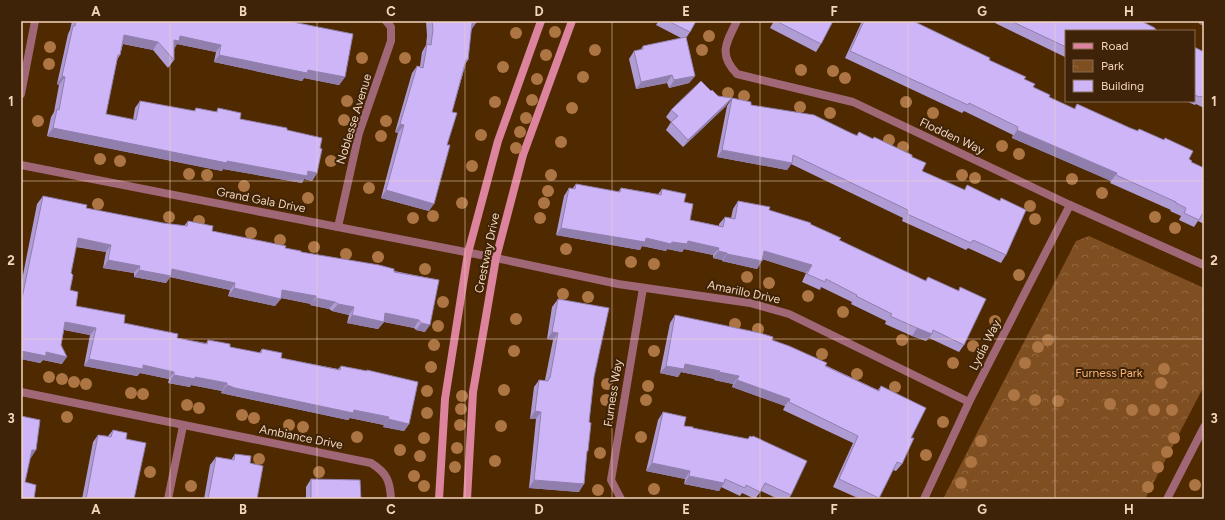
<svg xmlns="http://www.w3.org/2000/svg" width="1225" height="520" viewBox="0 0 1225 520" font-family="Figtree,sans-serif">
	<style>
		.park { fill: url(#park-crowns) }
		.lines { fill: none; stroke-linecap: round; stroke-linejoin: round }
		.street { stroke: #a06877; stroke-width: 8 }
		.secondary { stroke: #dc839d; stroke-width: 8 }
		.tree { fill: #ac7543 }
		.wall { fill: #b09cd4 }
		.shaded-wall { fill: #907fad }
		.building { fill: #cdb5f7; stroke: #907fad }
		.grid { fill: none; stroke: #f4d6bd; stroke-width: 1; stroke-opacity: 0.55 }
		.labels { text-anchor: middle; stroke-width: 4; stroke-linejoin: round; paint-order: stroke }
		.street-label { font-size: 12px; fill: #f4d6bd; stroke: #3e2308 }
		.park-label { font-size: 12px; fill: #f8b479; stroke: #3e2308 }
		.neatline { fill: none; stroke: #f4d6bd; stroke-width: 1.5 }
		.grid-label { font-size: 13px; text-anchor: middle; font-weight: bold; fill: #f4d6bd }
	</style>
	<defs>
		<pattern id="park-crowns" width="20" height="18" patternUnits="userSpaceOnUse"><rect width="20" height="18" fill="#804f21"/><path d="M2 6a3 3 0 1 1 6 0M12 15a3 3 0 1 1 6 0" fill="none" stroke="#93683f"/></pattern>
	</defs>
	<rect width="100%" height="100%" fill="#4f2900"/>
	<polygon class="park" points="1089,236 1204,288 1204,386 1145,499 943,499 1076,241"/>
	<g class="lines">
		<g class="street">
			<path d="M737 21C726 43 718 54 737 74L853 102 1070 205 1204 265"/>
			<polyline points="1202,21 1204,22"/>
			<polyline points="21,94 35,21"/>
			<polyline points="21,165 496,258 618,284 750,303 789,314 969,402"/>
			<polyline points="338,227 359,133 391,41 391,27 386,21"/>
			<path d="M21 392 371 463C387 473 390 481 391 499"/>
			<polyline points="168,499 183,426"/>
			<polyline points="621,499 611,480 643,288"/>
			<polyline points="924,499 969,402 1070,205"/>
			<polyline points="1167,499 1204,427"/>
		</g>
		<g class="secondary">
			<polyline points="439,499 445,399 468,253 498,141 541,21"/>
			<polyline points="467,499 473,392 496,258 523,155 572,21"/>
		</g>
	</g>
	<g class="tree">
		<circle cx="555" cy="32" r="6"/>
		<circle cx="516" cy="33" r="6"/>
		<circle cx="709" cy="36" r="6"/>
		<circle cx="50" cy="47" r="6"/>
		<circle cx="595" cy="50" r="6"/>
		<circle cx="702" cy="50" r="6"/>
		<circle cx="546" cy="55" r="6"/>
		<circle cx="362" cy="58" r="6"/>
		<circle cx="405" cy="58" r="6"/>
		<circle cx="49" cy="64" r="6"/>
		<circle cx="503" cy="67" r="6"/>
		<circle cx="801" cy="70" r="6"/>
		<circle cx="833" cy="71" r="6"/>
		<circle cx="583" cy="77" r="6"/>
		<circle cx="845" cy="78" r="6"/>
		<circle cx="537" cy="79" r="6"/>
		<circle cx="728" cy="93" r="6"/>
		<circle cx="744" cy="96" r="6"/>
		<circle cx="532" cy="100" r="6"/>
		<circle cx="347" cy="101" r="6"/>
		<circle cx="495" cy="102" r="6"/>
		<circle cx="906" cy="102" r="6"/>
		<circle cx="800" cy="107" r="6"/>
		<circle cx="572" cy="108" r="6"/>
		<circle cx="830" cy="113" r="6"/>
		<circle cx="933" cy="113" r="6"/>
		<circle cx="526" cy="118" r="6"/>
		<circle cx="344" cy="120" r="6"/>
		<circle cx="38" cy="121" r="6"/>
		<circle cx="386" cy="121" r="6"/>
		<circle cx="520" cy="132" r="6"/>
		<circle cx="481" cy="135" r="6"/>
		<circle cx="381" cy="136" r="6"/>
		<circle cx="889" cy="140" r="6"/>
		<circle cx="561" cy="142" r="6"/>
		<circle cx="1002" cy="146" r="6"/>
		<circle cx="903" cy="147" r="6"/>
		<circle cx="516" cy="148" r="6"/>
		<circle cx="1019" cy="154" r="6"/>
		<circle cx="100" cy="159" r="6"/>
		<circle cx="120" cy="161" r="6"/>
		<circle cx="331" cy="161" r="6"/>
		<circle cx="472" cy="166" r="6"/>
		<circle cx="189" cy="174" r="6"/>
		<circle cx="207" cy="175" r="6"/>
		<circle cx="551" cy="175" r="6"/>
		<circle cx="962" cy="175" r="6"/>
		<circle cx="975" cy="178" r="6"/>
		<circle cx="1072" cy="179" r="6"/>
		<circle cx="244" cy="186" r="6"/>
		<circle cx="369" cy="188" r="6"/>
		<circle cx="548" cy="191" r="6"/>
		<circle cx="1102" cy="193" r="6"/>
		<circle cx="308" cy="198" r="6"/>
		<circle cx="462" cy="203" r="6"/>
		<circle cx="544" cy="203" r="6"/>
		<circle cx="98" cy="204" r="6"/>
		<circle cx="1030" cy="206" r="6"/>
		<circle cx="433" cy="216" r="6"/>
		<circle cx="169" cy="217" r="6"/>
		<circle cx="1155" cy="217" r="6"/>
		<circle cx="413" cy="218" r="6"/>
		<circle cx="540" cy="218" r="6"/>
		<circle cx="1035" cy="219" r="6"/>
		<circle cx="199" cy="221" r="6"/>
		<circle cx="1175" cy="228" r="6"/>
		<circle cx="251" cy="233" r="6"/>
		<circle cx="280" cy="240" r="6"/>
		<circle cx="314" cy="247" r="6"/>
		<circle cx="566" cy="249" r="6"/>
		<circle cx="346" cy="254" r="6"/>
		<circle cx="378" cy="257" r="6"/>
		<circle cx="631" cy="262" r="6"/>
		<circle cx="654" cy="264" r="6"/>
		<circle cx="425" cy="269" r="6"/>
		<circle cx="1019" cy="275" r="6"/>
		<circle cx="747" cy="277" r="6"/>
		<circle cx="769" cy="283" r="6"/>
		<circle cx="563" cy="294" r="6"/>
		<circle cx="808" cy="296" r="6"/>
		<circle cx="588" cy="297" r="6"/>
		<circle cx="443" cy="302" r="6"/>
		<circle cx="843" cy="312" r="6"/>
		<circle cx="516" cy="319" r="6"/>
		<circle cx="995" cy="321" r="6"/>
		<circle cx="735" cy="324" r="6"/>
		<circle cx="438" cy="326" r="6"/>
		<circle cx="758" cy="329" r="6"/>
		<circle cx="902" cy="340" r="6"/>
		<circle cx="1048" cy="340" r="6"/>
		<circle cx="434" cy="345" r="6"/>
		<circle cx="973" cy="346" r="6"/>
		<circle cx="1038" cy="347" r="6"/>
		<circle cx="514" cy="351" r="6"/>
		<circle cx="654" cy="351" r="6"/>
		<circle cx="822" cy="354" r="6"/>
		<circle cx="953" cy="363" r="6"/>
		<circle cx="1025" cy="363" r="6"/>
		<circle cx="431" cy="367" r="6"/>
		<circle cx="1164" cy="369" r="6"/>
		<circle cx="857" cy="374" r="6"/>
		<circle cx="49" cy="377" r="6"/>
		<circle cx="62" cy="379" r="6"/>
		<circle cx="74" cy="382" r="6"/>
		<circle cx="1161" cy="383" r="6"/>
		<circle cx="86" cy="384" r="6"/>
		<circle cx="607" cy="384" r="6"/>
		<circle cx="648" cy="386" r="6"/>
		<circle cx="895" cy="387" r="6"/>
		<circle cx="504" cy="390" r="6"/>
		<circle cx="427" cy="391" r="6"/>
		<circle cx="131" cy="393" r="6"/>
		<circle cx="143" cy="394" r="6"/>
		<circle cx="1014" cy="395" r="6"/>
		<circle cx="462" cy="396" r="6"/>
		<circle cx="606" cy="400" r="6"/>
		<circle cx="646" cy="400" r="6"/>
		<circle cx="1035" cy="400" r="6"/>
		<circle cx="1058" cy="401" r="6"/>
		<circle cx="1110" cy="404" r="6"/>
		<circle cx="187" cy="405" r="6"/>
		<circle cx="199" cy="408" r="6"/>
		<circle cx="461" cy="409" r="6"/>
		<circle cx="1132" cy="410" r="6"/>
		<circle cx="1154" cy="410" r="6"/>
		<circle cx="1172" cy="410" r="6"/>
		<circle cx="427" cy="413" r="6"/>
		<circle cx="242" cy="415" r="6"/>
		<circle cx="67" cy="417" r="6"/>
		<circle cx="254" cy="418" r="6"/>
		<circle cx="943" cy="422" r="6"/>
		<circle cx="289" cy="425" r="6"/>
		<circle cx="460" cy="425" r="6"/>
		<circle cx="501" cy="426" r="6"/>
		<circle cx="303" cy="427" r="6"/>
		<circle cx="357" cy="437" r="6"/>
		<circle cx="641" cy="437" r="6"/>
		<circle cx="424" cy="438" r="6"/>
		<circle cx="1174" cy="438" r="6"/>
		<circle cx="981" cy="441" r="6"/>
		<circle cx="457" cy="448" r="6"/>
		<circle cx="400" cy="450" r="6"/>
		<circle cx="1167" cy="452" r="6"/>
		<circle cx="600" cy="453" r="6"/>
		<circle cx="926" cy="455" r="6"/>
		<circle cx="420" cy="456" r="6"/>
		<circle cx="259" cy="459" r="6"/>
		<circle cx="495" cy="461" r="6"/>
		<circle cx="971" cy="462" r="6"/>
		<circle cx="455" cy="467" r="6"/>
		<circle cx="1158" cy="467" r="6"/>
		<circle cx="150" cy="472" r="6"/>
		<circle cx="319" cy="472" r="6"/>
		<circle cx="414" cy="476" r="6"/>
		<circle cx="961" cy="483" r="6"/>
		<circle cx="1195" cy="485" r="6"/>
		<circle cx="191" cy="486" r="6"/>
		<circle cx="424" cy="486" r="6"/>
		<circle cx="1148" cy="487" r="6"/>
		<circle cx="654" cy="489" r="6"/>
		<circle cx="598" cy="490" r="6"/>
	</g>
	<g class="wall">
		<polygon points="72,21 288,21 345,77 339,85 304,78 302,81 214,62 216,52 177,44 174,49 174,60 168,68 153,50 123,44 120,55 117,60 106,114 133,120 135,108 140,101 194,111 196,108 216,112 218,108 240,119 287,130 320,148 317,173 312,181 304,179 302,183 223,169 222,171 47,136 51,117 54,112 59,85 57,84 68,34 70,30"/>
		<polygon points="426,21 476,21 476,23 471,30 468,60 466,63 452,112 447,145 429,211 381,198 398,133 395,132 412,73 417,66 420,66 422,52 426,45 427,36"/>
		<polygon points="656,21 696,21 690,32 686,38 695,76 689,83 669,88 667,83 636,89 629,59 634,51 640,50 643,46 681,38 656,25 658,22"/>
		<polygon points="774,21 833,21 821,44 816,52 770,28"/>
		<polygon points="862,21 913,21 989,60 1024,79 1033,87 1049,97 1074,109 1077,104 1137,131 1139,129 1164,140 1165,138 1189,159 1191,162 1204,168 1204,224 1198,221 1194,227 1179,220 1181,216 1170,211 1171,210 1110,183 1111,181 1012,138 1013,135 964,111 962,113 845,58"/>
		<polygon points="997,21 1141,21 1066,31 1066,56 1065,57 995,23"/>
		<polygon points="1194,47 1204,52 1204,108 1196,104 1195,105 1186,101 1194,101"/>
		<polygon points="711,91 726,106 683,147 666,130 671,122 666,117 671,110"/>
		<polygon points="732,98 751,105 857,135 859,132 912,157 922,171 964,190 967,185 999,201 1001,198 1006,255 1001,263 968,248 966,250 902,221 903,218 791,164 787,170 717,157 727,106"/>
		<polygon points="576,184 618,192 621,188 658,194 662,189 684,202 690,220 719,226 719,224 725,217 731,218 733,209 738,201 769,210 810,224 839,240 925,281 928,277 958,291 960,287 964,345 959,352 929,338 926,341 912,336 885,324 886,321 851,304 852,302 821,287 820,290 802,282 806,273 762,259 757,269 722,261 722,260 713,258 713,255 684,249 682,252 667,249 666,251 642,246 640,250 556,235 564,196 569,188 572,189"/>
		<polygon points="43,196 86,208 163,223 184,226 188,221 212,231 301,252 439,280 425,332 416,330 414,328 384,322 378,329 347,323 349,315 332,311 329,309 310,305 311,304 281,298 275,306 228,296 230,290 170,277 166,283 134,277 134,273 103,268 106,252 76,247 71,273 70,290 76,306 124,323 177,338 206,343 208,340 230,347 259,353 262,349 281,358 338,369 341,366 366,371 367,370 409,424 404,431 383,427 384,425 350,418 348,420 230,395 221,393 222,391 191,385 190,387 168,383 169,379 140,373 137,376 84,366 90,335 64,330 61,345 62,364 43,360 40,363 21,359 21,285 37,204"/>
		<polygon points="558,299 594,377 589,422 587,454 579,492 529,488 536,419 530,419 534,387 539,380 545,380 553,340 547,339 552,307"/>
		<polygon points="675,315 772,340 878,390 881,386 911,438 902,464 896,471 893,470 879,499 860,499 833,487 853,443 783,410 785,406 732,387 733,384 714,380 715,379 681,372 678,377 660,373 670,323"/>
		<polygon points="663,412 684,426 693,428 748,439 750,436 752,437 753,436 791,495 789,499 778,499 761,491 755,499 742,493 740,496 721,487 719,491 684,484 685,479 646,471 658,420"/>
		<polygon points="113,430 126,439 134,499 82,499 93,442 98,435 108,436"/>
		<polygon points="235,454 250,463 257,499 204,499 210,465 216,457 231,460"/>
		<polygon points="311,479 361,499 306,499 306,487"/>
	</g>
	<g class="shaded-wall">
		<polygon points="472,23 476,23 471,30"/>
		<polygon points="124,35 158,42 153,50 119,43"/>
		<polygon points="180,36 221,45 216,52 177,44 174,49 174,40"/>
		<polygon points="219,55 308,70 345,77 339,85 304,78 302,81 214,62"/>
		<polygon points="672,75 667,83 636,89 641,82"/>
		<polygon points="62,76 65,77 59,85 57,84"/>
		<polygon points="695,76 689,83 669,88 674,80"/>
		<polygon points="732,98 726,106 683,147 688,140"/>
		<polygon points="400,124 404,125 398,133 395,132"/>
		<polygon points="53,128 227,161 317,173 312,181 304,179 302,183 223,169 222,171 47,136"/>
		<polygon points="1017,130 1117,173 1111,181 1012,138"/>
		<polygon points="722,150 792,163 787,170 717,157"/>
		<polygon points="386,190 434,204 429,211 381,198"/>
		<polygon points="561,228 672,242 688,241 719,248 713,255 684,249 682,252 667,249 666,251 642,246 640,250 556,235"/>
		<polygon points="78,238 111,245 106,252 73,246"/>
		<polygon points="718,251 727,253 722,260 713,258"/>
		<polygon points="764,251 812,265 806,273 759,258"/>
		<polygon points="727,254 762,261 757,269 722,261"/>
		<polygon points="108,260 140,266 134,273 103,268"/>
		<polygon points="172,269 235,283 230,290 170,277 166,283 134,277 139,270"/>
		<polygon points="234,288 281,299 275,306 228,296"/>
		<polygon points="282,290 316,296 311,304 277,297"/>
		<polygon points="316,298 335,302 329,309 310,305"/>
		<polygon points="338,304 354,307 349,315 332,311"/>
		<polygon points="385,313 419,320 414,328 380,321"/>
		<polygon points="352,315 384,322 378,329 347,323"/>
		<polygon points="65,322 96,328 90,335 60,329"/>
		<polygon points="421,323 430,325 425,332 416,330"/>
		<polygon points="917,328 932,334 926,341 912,336"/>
		<polygon points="552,332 558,333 553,340 547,339"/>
		<polygon points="21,351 46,352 67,357 62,364 43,360 40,363 21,359"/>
		<polygon points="89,359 143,365 174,372 169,379 140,373 137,376 84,366"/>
		<polygon points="685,364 720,371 715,379 681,372 678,377 660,373 666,366"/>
		<polygon points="719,372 739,376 733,384 714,380"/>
		<polygon points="174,375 195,377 227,383 222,391 191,385 190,387 168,383"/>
		<polygon points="737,380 790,399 785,406 732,387"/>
		<polygon points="227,385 354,410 389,417 384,425 350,418 348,420 230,395 221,393"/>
		<polygon points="535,411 541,412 536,419 530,419"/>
		<polygon points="388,419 409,424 404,431 383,427"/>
		<polygon points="32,450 36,450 31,458 27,457"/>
		<polygon points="652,463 690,471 685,479 646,471"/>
		<polygon points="689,476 724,483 719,491 684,484"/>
		<polygon points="534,480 584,484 579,492 529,488"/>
	</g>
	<g class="building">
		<polygon points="76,21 288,21 353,34 345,77 308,70 307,73 219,55 221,45 180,36 179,41 174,40 174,60 158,42 124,35 120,55 118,55 106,114 136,120 140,101 195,111 196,108 217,112 218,108 241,113 240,119 287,128 287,130 322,138 320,148 322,149 317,173 308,171 307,176 227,161 227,163 53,128 57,109 59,110 65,77 62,76 73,26 75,26"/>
		<polygon points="432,21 476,21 476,23 472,23 468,60 466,60 452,112 457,113 447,145 450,145 434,204 386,190 404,125 400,124 417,66 423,68 427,44 431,45 433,29"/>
		<polygon points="668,21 696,21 690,32"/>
		<polygon points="776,21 833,21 821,44"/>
		<polygon points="864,21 913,21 990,58 989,60 1026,77 1024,79 1035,84 1033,87 1050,95 1049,97 1075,109 1077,104 1130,128 1138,131 1139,129 1164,140 1165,138 1193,151 1189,159 1192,161 1191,162 1204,168 1204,214 1203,213 1199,220 1184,213 1186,208 1176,203 1176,202 1116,175 1117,173 1017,130 1018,127 969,103 968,105 850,51"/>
		<polygon points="1011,21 1141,21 1155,28 1155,29 1158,31 1066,31 1066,47"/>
		<polygon points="686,37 695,76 674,80 672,75 641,82 634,51 643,49 643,46"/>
		<polygon points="1194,47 1204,52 1204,98 1201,96 1200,97 1194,95"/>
		<polygon points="701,81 711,91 712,90 718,96 732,98 688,140 671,122 678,116 671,110"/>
		<polygon points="732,98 751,102 751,105 814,115 857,136 859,132 873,139 874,137 912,155 912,157 926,163 922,171 965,190 967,185 1000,201 1001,198 1026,210 1006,255 973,240 971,243 907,214 908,210 793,155 792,163 722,150"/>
		<polygon points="576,184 620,192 621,188 661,195 662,189 686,194 684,202 693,204 690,220 723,227 725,217 735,219 738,201 770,207 769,210 811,223 810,224 841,238 839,240 926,281 928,277 959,291 960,287 986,299 964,345 933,330 932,334 917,328 890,316 892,314 856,296 857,295 826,279 825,282 807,274 812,265 764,251 762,261 727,254 727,253 718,251 719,248 688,241 687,244 672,242 671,244 646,238 645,242 561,228 569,188 575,189"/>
		<polygon points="43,196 87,205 86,208 163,223 187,226 188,221 213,226 212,231 286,246 285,248 301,251 301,252 379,265 394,269 394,272 439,280 430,325 421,323 419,320 385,313 384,322 352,315 354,307 338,304 335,302 316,298 316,296 282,290 281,299 234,288 235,283 172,269 171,276 139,270 140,266 108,260 111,245 78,238 71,273 73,275 70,290 78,292 76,306 125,315 124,323 178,334 177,338 207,344 208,340 230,344 230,347 261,353 262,349 282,353 281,358 340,370 341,366 367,371 367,370 418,382 409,424 388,419 389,417 354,410 353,413 235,388 227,385 227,383 195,377 195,379 174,375 174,372 143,365 143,369 89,359 96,328 65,322 61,345 67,357 46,352 46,356 21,351 21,303"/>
		<polygon points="558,299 609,308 594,377 589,422 591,423 588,451 587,451 584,484 534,480 541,412 535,411 539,380 548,381 549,378 550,378 558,333 552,332"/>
		<polygon points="675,315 760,333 773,337 772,340 789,346 827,363 825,366 879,391 881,386 926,408 911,438 914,438 902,464 897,462 879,498 839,479 858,436 789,402 790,399 737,380 739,376 719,372 720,371 685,364 684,369 666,366"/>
		<polygon points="663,412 686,417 684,426 693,427 693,428 748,439 750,436 752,437 753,436 807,461 791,495 765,483 760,492 746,485 745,488 725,479 724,483 689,476 690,471 652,463"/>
		<polygon points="21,416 40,420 36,450 32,450 25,482 36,485 34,499 21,499"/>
		<polygon points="113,430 127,433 126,439 146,443 134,499 86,499 98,435 111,437"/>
		<polygon points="235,454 251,456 250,463 263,466 257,499 208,499 216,457 234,460"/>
		<polygon points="311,479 360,480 361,499 311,499"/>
	</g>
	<path class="grid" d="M170 21V499M317 21V499M465 21V499M612 21V499M760 21V499M908 21V499M1055 21V499M21 181H1204M21 339H1204"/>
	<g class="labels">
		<g class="street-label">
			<text transform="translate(354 119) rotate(-73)" y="4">Noblesse Avenue</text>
			<text transform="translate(952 136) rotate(25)" y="4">Flodden Way</text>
			<text transform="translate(261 200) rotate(11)" y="4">Grand Gala Drive</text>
			<text transform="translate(487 253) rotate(-78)" y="4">Crestway Drive</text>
			<text transform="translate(744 292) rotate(12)" y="4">Amarillo Drive</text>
			<text transform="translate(985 345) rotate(-63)" y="4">Lydia Way</text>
			<text transform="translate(613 393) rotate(-81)" y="4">Furness Way</text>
			<text transform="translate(301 437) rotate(11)" y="4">Ambiance Drive</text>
		</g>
		<g class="park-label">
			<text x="1109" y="377">Furness Park</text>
		</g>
	</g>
	<rect width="1225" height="520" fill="none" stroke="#3e2308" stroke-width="44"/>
	<rect x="1065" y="30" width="130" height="72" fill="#3e2308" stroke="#876b50"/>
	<rect x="1073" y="43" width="20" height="6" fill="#dc839d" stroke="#876b50"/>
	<text x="1101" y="50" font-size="12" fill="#f4d6bd">Road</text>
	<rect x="1073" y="60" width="20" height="12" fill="url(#park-crowns)" stroke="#876b50"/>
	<text x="1101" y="70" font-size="12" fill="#f4d6bd">Park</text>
	<rect x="1073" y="80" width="20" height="12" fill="#cdb5f7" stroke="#876b50"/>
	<text x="1101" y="90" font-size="12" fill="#f4d6bd">Building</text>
	<rect x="22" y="22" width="1181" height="476" class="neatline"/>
	<g class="grid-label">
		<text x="96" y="16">A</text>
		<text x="243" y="16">B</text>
		<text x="391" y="16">C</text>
		<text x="539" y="16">D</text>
		<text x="686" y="16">E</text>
		<text x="834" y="16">F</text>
		<text x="982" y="16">G</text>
		<text x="1129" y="16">H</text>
		<text x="11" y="106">1</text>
		<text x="1214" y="106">1</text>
		<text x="11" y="265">2</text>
		<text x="1214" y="265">2</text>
		<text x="11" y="423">3</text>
		<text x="1214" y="423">3</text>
		<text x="96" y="514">A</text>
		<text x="243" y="514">B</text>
		<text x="391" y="514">C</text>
		<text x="539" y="514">D</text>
		<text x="686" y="514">E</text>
		<text x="834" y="514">F</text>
		<text x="982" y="514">G</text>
		<text x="1129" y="514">H</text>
	</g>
</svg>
